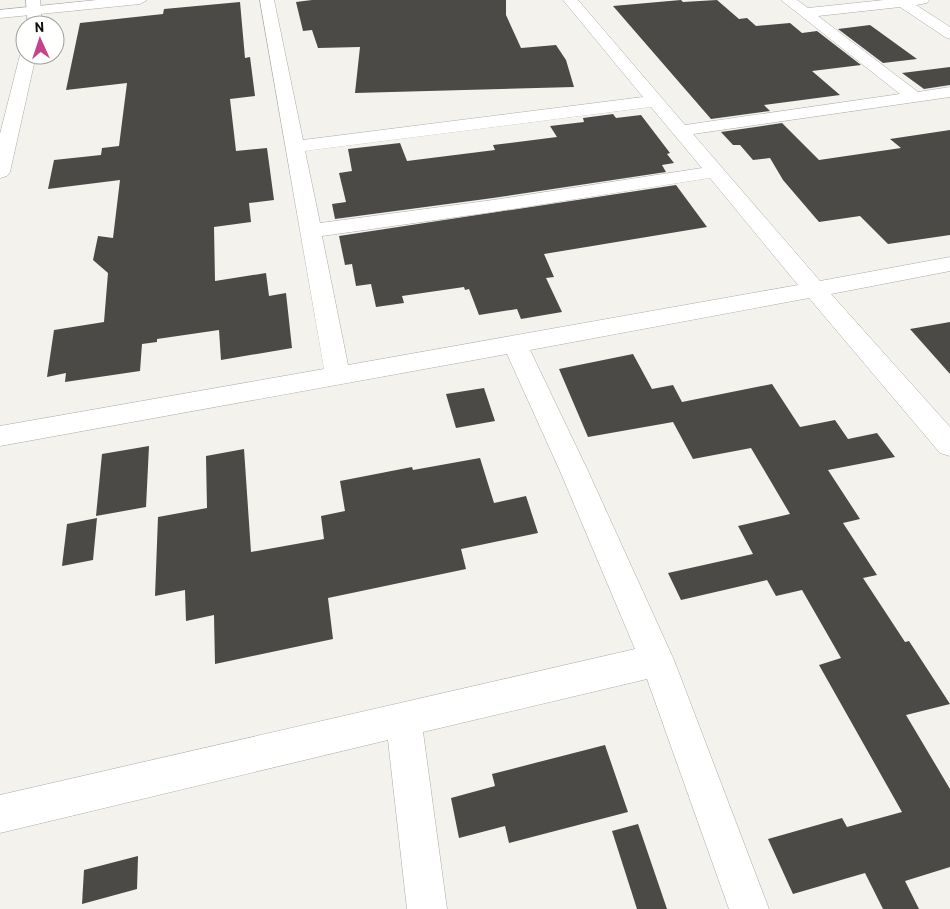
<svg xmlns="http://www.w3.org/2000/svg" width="950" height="909" viewBox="0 0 950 909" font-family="Barlow,sans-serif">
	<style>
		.building { fill: #4b4a46 }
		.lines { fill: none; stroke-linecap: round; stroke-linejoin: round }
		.street-casing { stroke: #abaaa6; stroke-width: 1 }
		.secondary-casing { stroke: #abaaa6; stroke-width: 1 }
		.street { fill: #fff; fill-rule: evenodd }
		.secondary { fill: #fff; fill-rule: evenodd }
	</style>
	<rect width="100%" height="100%" fill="#f3f2ed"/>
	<g class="building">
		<polygon points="312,0 506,0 506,15 521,48 556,45 566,60 574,87 355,93 360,47 318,48 312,30 303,31 296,2"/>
		<polygon points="681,0 683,2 717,0 739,19 747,18 756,26 790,23 802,33 817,31 861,65 812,71 840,95 764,105 770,111 711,119 613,6"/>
		<polygon points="240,2 245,58 250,57 255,96 230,99 236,151 267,148 274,200 249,203 251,222 214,227 215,281 266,273 269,296 286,293 292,348 221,360 219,330 157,339 157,342 142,344 140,371 65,382 66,373 47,377 54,330 104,322 108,273 93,260 98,236 113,238 120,180 48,189 54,160 101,155 102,148 119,146 127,83 66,90 80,23 163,14 164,9"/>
		<polygon points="870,25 917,59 883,63 838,29"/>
		<polygon points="950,67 950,85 924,89 902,73"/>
		<polygon points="613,114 616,118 641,115 670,153 667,154 674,163 662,165 666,172 493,198 335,219 332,204 346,202 339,173 352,171 348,149 400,143 407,161 495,150 493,145 557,137 550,126 584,122 583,118"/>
		<polygon points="782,123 819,160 901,148 890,139 950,130 950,235 888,244 860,216 819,222 783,180 770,158 753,160 740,145 733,145 721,132"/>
		<polygon points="676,185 707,227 544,254 554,277 546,278 562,312 521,319 517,309 479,315 469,289 465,290 464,287 402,296 404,303 376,307 371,284 356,286 352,264 345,265 339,236"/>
		<polygon points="950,322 950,374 910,329"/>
		<polygon points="633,354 652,389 673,385 682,402 772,384 800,427 835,420 848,439 877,433 895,457 828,470 860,519 843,523 877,575 863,578 905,642 909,641 950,704 906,715 950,789 950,867 905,881 919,909 883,909 865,873 793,894 768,839 842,818 847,827 902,812 819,665 841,658 802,590 776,596 767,580 681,600 668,573 753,554 738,526 790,514 751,448 693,459 673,422 588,437 559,369"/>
		<polygon points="484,388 495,421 456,428 446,394"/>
		<polygon points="149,446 146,507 96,516 102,454"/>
		<polygon points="244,449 251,552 324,539 321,516 345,511 340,481 412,467 413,470 480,458 494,503 526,496 538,533 461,549 466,569 328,598 333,639 215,664 214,615 186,621 185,590 155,596 158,517 207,508 206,456"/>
		<polygon points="97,518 93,560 62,566 67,524"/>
		<polygon points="605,745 628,812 509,843 505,826 459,838 451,798 495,786 492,774"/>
		<polygon points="638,824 667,909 637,909 612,831"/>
		<polygon points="138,856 137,889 82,904 84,870"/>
	</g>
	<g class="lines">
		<g class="street-casing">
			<g id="street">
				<polygon points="26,0 40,0 42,25 28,25"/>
				<path d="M260 0H274L303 140 643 97 563 0H578L685 125 900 94 781 0H797L808 8 884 0H929L927 3 916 5 950 27V39L945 37 900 7 818 16 918 92 950 87V97L693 134 820 281 950 257V271L831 294 950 427V456L940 453 809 298 530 350 588 471 674 660 769 909H729L647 679 423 732 447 909H407L388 740 0 833V795L635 649 560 471 507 354 0 446V426L324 369ZM651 107 702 168 493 200 320 223 305 151ZM710 178 798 285 348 365 322 236 493 212Z"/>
				<polygon points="25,51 25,55 36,55 10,172 7,176 0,178 0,134 20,55"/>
			</g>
		</g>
		<g class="secondary-casing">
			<polygon id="secondary" points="97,0 147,0 140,4 0,18 0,10"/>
		</g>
		<use href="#street" class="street"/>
		<use href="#secondary" class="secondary"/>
	</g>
	<g transform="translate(40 40) rotate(357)"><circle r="24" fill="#fffffe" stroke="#9f9f9e"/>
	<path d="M0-4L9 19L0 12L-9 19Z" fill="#c5438a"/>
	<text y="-8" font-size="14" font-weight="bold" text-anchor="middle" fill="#100f0e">N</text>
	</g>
</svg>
